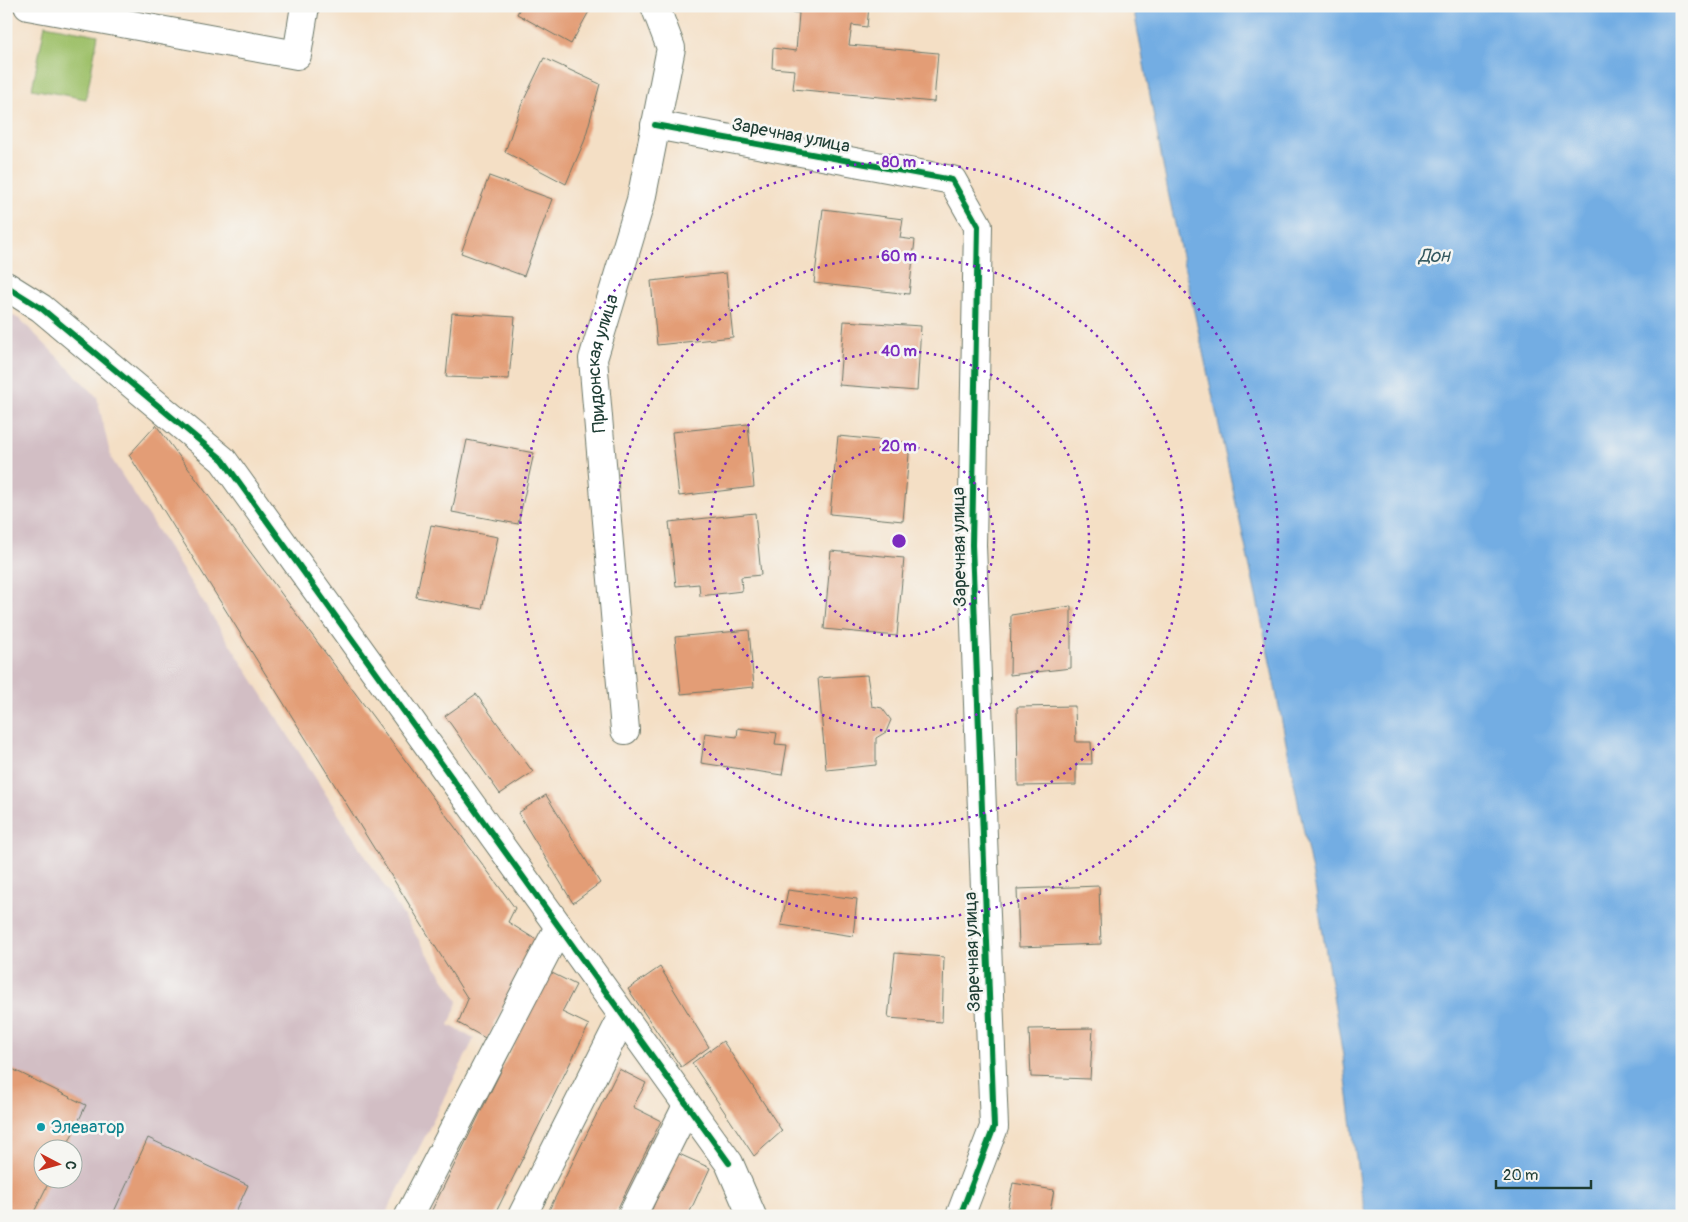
<svg xmlns="http://www.w3.org/2000/svg" width="1688" height="1222" viewBox="0 0 1688 1222" font-family="Pangolin,sans-serif">
	<style>
		.industrial { fill: #d2bec4; fill-rule: evenodd }
		.green { fill: #9fc16a; stroke: #5f7f4f }
		.water { fill: #73ade3; stroke: #49758c }
		.building { fill: #e39d76 }
		.lines { fill: none; stroke-linecap: round; stroke-linejoin: round }
		.minor-casing { stroke: #6a7667; stroke-width: 30 }
		.minor { stroke: #fff; stroke-width: 28 }
		.cycleway-casing { stroke: #f6f6f2; stroke-width: 9 }
		.cycleway { stroke: #00873e; stroke-width: 6 }
		.ring { fill: none; stroke: #7b2cbf; stroke-width: 2.5; stroke-dasharray: 2.5 5 }
		.culture-dot { fill: #0f9aa8; stroke: #f6f6f2; stroke-width: 2 }
		.labels { text-anchor: middle; stroke-width: 5; stroke-linejoin: round; paint-order: stroke }
		.street-label { font-size: 18px; fill: #1f3d34; stroke: #f6f6f2 }
		.culture-label { font-size: 18px; fill: #0d838f; stroke: #f6f6f2; text-anchor: start }
		.water-label { font-size: 19px; font-style: italic; fill: #345960; stroke: #f6f6f2 }
		.centre { fill: #7b2cbf; stroke: #f6f6f2; stroke-width: 2.5 }
		.ring-label { font-size: 15px; text-anchor: middle; font-weight: bold; fill: #7b2cbf; stroke: #f6f6f2; stroke-width: 5; stroke-linejoin: round; paint-order: stroke }
	</style>
	<rect width="100%" height="100%" fill="#f6f6f2"/>
	<filter id="ink" filterUnits="userSpaceOnUse"><feTurbulence type="fractalNoise" baseFrequency=".02" numOctaves="2"/><feDisplacementMap in="SourceGraphic" scale="10" xChannelSelector="R" yChannelSelector="G"/><feConvolveMatrix kernelMatrix="1 2 1 2 8 2 1 2 1" color-interpolation-filters="sRGB"/></filter>
	<filter id="wash" filterUnits="userSpaceOnUse"><feTurbulence type="fractalNoise" baseFrequency=".0096" numOctaves="4" result="noise"/><feDisplacementMap in="SourceGraphic" scale="20" xChannelSelector="R" yChannelSelector="G"/><feGaussianBlur stdDeviation="1.12" result="paint"/><feColorMatrix in="noise" values="0 0 0 0 0 0 0 0 0 0 0 0 0 0 0 0 0 1.4 0 .05"/><feComposite in="paint" operator="in"/></filter>
	<g filter="url(#wash)">
		<rect width="100%" height="100%" fill="#f4dfc5"/>
		<path class="industrial" d="M6 312 21 320 97 397 111 458 458 1001 449 1025 474 1039 385 1216H6ZM42 1150H72V1180H42Z"/>
		<polygon class="green" points="45,25 98,35 86,99 32,89"/>
		<polygon class="water" points="1133,6 1682,6 1682,1216 1367,1216 1360,1190 1343,1056 1316,892 1264,632 1168,192"/>
		<g id="blocks">
			<g class="building">
				<polygon points="521,6 592,6 571,44 517,14"/>
				<polygon points="786,6 869,6 867,27 852,25 849,45 938,53 934,102 793,89 795,70 772,68 773,48 796,51 799,13 785,12"/>
				<polygon points="544,58 600,84 584,142 566,184 505,152 521,106"/>
				<polygon points="489,176 552,199 524,276 461,253"/>
				<polygon points="823,209 903,219 900,238 915,240 909,294 814,283"/>
				<polygon points="726,273 733,337 657,345 651,281"/>
				<polygon points="452,313 515,317 509,379 446,377"/>
				<polygon points="844,321 921,326 917,391 839,385"/>
				<polygon points="748,424 754,487 679,496 672,432"/>
				<polygon points="156,425 515,908 508,922 538,941 487,1039 458,1023 468,999 129,455"/>
				<polygon points="838,436 910,443 903,521 830,514"/>
				<polygon points="467,440 534,453 518,524 452,512"/>
				<polygon points="755,513 761,575 741,577 742,591 700,596 699,584 676,586 669,522"/>
				<polygon points="431,525 498,537 482,609 416,597"/>
				<polygon points="831,551 904,558 897,636 824,629"/>
				<polygon points="1071,606 1071,668 1010,675 1011,615"/>
				<polygon points="749,630 754,687 681,694 675,637"/>
				<polygon points="867,675 872,706 882,708 891,720 886,732 876,738 876,765 826,770 818,678"/>
				<polygon points="476,694 533,772 500,794 445,716"/>
				<polygon points="1075,706 1076,742 1091,742 1092,764 1076,764 1076,785 1018,786 1017,707"/>
				<polygon points="738,728 777,733 775,744 787,745 782,775 701,763 705,733 737,737"/>
				<polygon points="546,795 600,883 573,903 518,813"/>
				<polygon points="1099,886 1101,944 1019,947 1017,889"/>
				<polygon points="788,890 857,899 853,936 781,925"/>
				<polygon points="895,953 944,957 942,1022 888,1018"/>
				<polygon points="660,967 709,1047 681,1067 628,989"/>
				<polygon points="550,972 576,985 562,1012 589,1025 494,1216 429,1216"/>
				<polygon points="1093,1028 1090,1079 1031,1077 1029,1029"/>
				<polygon points="723,1041 782,1131 754,1156 692,1063"/>
				<polygon points="6,1066 86,1105 65,1150 42,1150 42,1180 50,1180 32,1216 6,1216"/>
				<polygon points="619,1069 646,1083 633,1107 661,1121 614,1216 546,1216"/>
				<polygon points="148,1138 248,1185 234,1216 112,1216"/>
				<polygon points="677,1153 710,1168 688,1216 649,1216"/>
				<polygon points="1013,1183 1054,1190 1049,1216 1006,1216"/>
			</g>
		</g>
	</g>
	<g filter="url(#ink)">
		<use href="#blocks" fill-opacity="0" stroke="#6a7667" stroke-width="1"/>
		<g class="lines">
			<g class="minor-casing">
				<g id="minor">
					<polyline points="28,6 297,55 305,6"/>
					<polyline points="655,125 952,180 978,226 972,545 994,1127 960,1216"/>
					<polyline points="6,286 41,308 223,460 729,1163 752,1216"/>
					<path id="s1" d="M625 730 593 359 641 200 671 48 655 6"/>
					<polyline points="409,1216 559,927"/>
					<polyline points="522,1216 623,1016"/>
					<polyline points="632,1216 687,1106"/>
				</g>
			</g>
			<use href="#minor" class="minor"/>
			<g class="cycleway-casing">
				<g id="cycleway">
					<polyline points="655,125 952,180 978,226 972,545 994,1127 960,1216"/>
					<polyline points="6,286 41,308 223,460 729,1163"/>
				</g>
			</g>
			<use href="#cycleway" class="cycleway"/>
		</g>
	</g>
	<g class="ring">
		<circle cx="899" cy="541" r="95"/>
		<circle cx="899" cy="541" r="190"/>
		<circle cx="899" cy="541" r="285"/>
		<circle cx="899" cy="541" r="379"/>
	</g>
	<circle class="culture-dot" cx="41" cy="1127" r="5"/>
	<g class="labels">
		<g class="street-label">
			<text transform="translate(791 135) rotate(11)" y="6">Заречная улица</text>
			<text dy="6" stroke="none"><textPath href="#s1" startOffset="369">Придонская улица</textPath></text>
			<text transform="translate(959 547) rotate(-91)" y="6">Заречная улица</text>
			<text transform="translate(972 952) rotate(-92)" y="6">Заречная улица</text>
		</g>
		<g class="culture-label">
			<text x="51" y="1133">Элеватор</text>
		</g>
		<g class="water-label">
			<text x="1434" y="262">Дон</text>
		</g>
	</g>
	<circle cx="899" cy="541" r="8" class="centre"/>
	<g class="ring-label">
		<text x="899" y="167">80 m</text>
		<text x="899" y="261">60 m</text>
		<text x="899" y="356">40 m</text>
		<text x="899" y="451">20 m</text>
	</g>
	<rect width="1688" height="1222" fill="none" stroke="#f6f6f2" stroke-width="25"/>
	<g transform="translate(58 1164) rotate(96)"><circle r="24" fill="#f6f6f2" stroke="#a0aca6"/>
	<path d="M0-4L9 19L0 12L-9 19Z" fill="#c8321e"/>
	<text y="-8" font-size="14" font-weight="bold" text-anchor="middle" fill="#1f3d34">С</text>
	</g>
	<path d="M1496 1180v8h95v-8" fill="none" stroke="#1f3d34" stroke-width="2.5"/>
	<text x="1503" y="1180" font-size="15" fill="#1f3d34" stroke="#f6f6f2" stroke-width="4" paint-order="stroke">20 m</text>
</svg>
